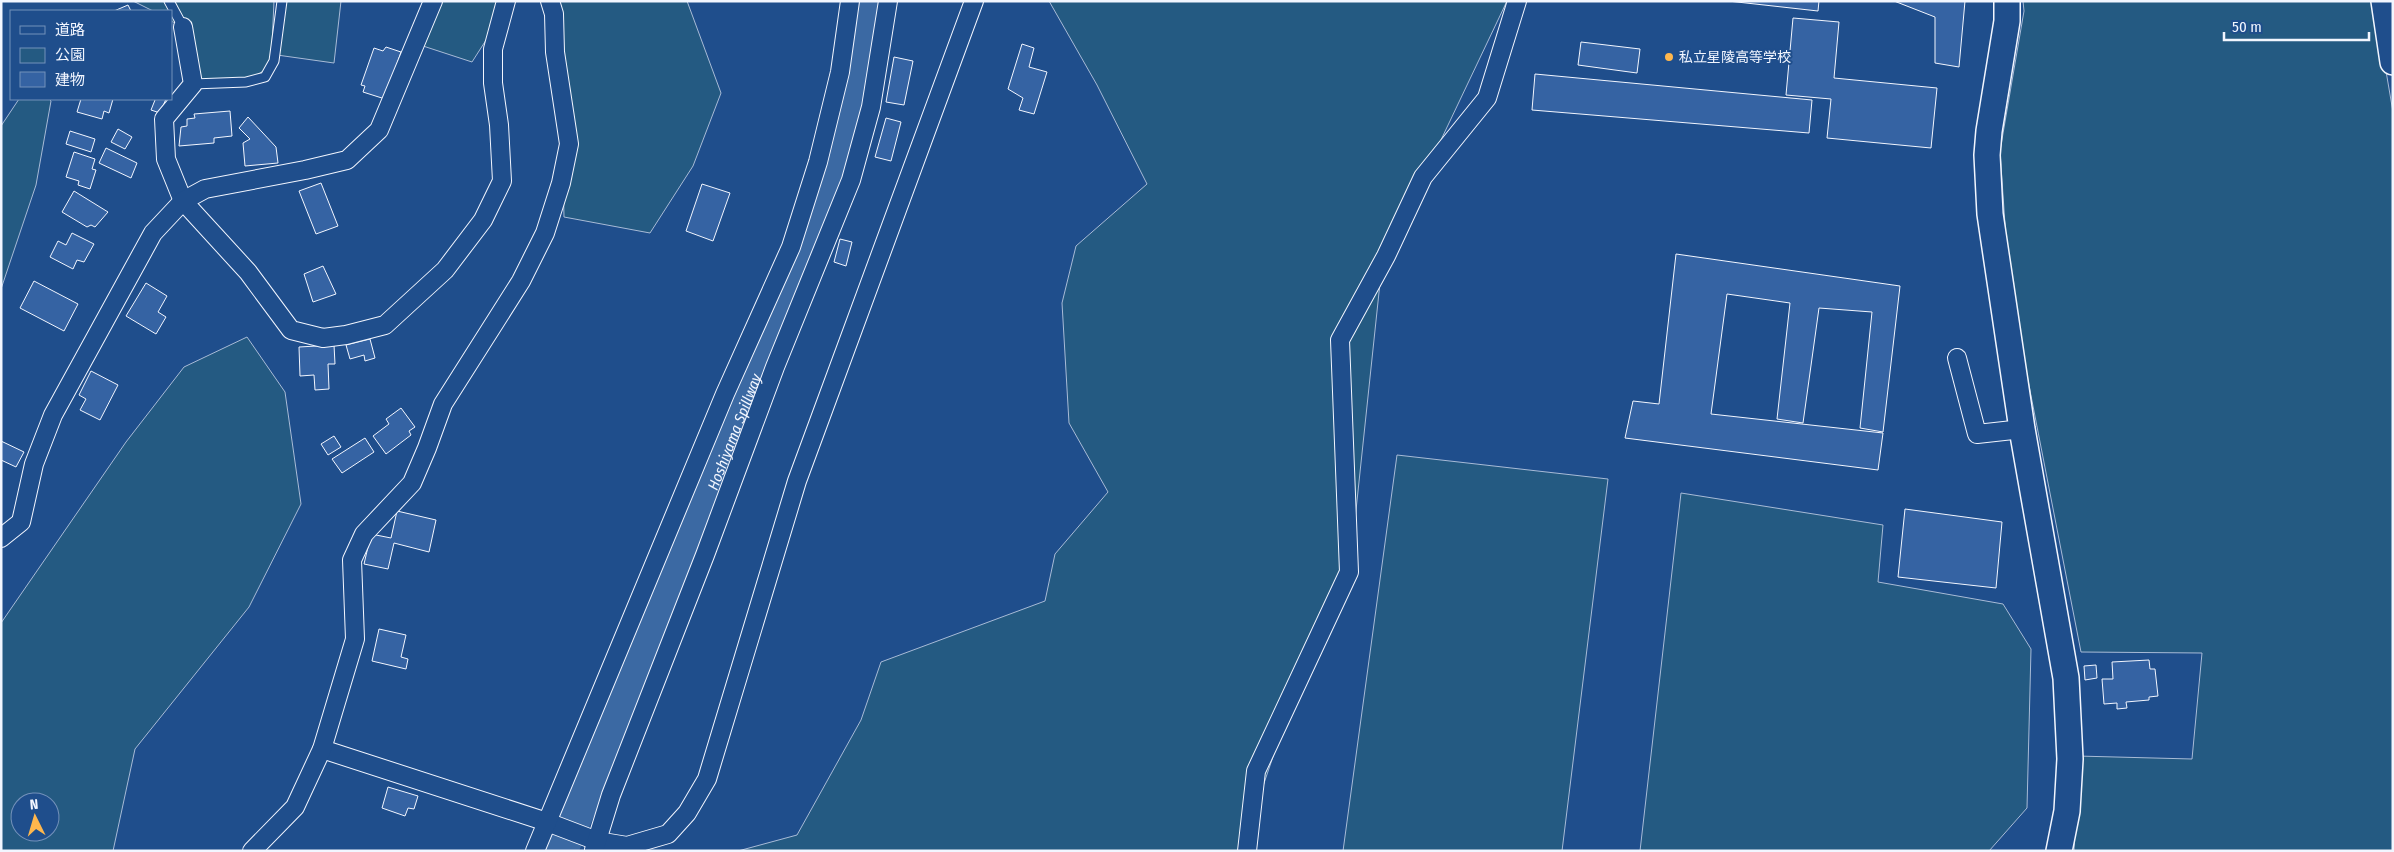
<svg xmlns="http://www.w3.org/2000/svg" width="2394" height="852" viewBox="0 0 2394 852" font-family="'Fira Sans Condensed','Noto Sans JP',sans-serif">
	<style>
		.green { fill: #245a82; stroke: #a8bbd7; fill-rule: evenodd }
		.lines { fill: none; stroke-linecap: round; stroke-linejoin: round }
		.river { stroke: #3b69a3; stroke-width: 35 }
		.building { fill: #3563a3; stroke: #f2f6ff }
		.lane-casing { stroke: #f2f6ff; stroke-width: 11 }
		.street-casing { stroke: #f2f6ff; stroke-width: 20 }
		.secondary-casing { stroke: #f2f6ff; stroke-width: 28 }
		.lane { stroke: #1f4e8c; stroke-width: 9 }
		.street { stroke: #1f4e8c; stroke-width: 18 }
		.secondary { stroke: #1f4e8c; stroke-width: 25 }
		.poi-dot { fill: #ffb74d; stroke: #1f4e8c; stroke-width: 2 }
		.labels { text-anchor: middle; stroke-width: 4; stroke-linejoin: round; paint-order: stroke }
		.poi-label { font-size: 14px; fill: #f2f6ff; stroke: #1f4e8c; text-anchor: start }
		.water-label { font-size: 15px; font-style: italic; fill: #f2f6ff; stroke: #1f4e8c }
	</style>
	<rect width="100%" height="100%" fill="#1f4e8c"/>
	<g class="green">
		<polygon points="133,1 274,1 271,66 246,82 192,81 183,27 171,21 171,11 153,11"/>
		<polygon points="285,1 341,1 334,63 277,55"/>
		<polygon points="435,1 511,1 472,62 420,45"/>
		<polygon points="547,1 687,1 721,93 693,166 650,233 564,217 561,88"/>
		<polygon points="1049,1 1507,1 1382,264 1348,586 1317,627 1241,851 738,851 797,835 861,720 881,662 1045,601 1055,554 1108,492 1069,423 1062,303 1076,246 1147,184 1097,85"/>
		<polygon points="2023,1 2374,1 2393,112 2393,851 2074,851 2077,756 2192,759 2202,653 2081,652 2009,283 2000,151 2024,11"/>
		<polygon points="19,99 49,99 51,101 36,185 1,289 1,126"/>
		<path d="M247 337 285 392 301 504 249 607 135 749 113 851H1V623L126 442 184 367ZM20 802H50V832H20Z"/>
		<polygon points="1397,455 1608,479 1562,851 1343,851"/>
		<polygon points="1681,493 1883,525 1878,582 2003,604 2031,649 2027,808 1989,851 1640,851"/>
	</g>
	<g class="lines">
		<path class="river" id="s1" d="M560 851 691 544 766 352 832 195 854 111 870 28 872 1"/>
	</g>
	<g class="building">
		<polygon points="1728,1 1819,1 1818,11"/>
		<polygon points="1894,1 1965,1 1959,67 1935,63 1935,17"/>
		<polygon points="128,5 131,11 114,11"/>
		<polygon points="1793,18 1839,22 1834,78 1937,88 1931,148 1827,138 1831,99 1786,95"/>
		<polygon points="1581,42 1640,49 1637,73 1578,65"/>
		<polygon points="1022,44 1034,48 1029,67 1047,72 1034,114 1019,110 1023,98 1008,89"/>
		<polygon points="386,47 401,52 385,99 363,92 365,86 361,85 374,48 383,51"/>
		<polygon points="894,57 913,61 904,105 886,102"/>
		<polygon points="1535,74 1812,100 1809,133 1532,110"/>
		<polygon points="81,99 113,99 109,113 104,111 102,119 77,112"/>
		<polygon points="153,99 166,99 160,113 151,110 155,100"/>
		<polygon points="230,111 232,136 214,138 214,143 179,146 181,127 187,126 187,119 195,118 194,114"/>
		<polygon points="248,117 276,147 278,163 245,166 243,143 250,139 239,128"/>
		<polygon points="886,118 901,122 891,161 875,157"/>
		<polygon points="118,129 132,137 125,149 111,142"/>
		<polygon points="70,131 95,139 91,152 66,144"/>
		<polygon points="106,148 137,163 131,178 99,163"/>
		<polygon points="74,152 95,159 92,169 96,170 90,189 78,185 79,181 66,177"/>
		<polygon points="321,183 338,226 316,234 299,191"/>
		<polygon points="702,184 730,193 713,241 686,231"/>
		<polygon points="74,191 108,212 95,227 91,225 87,227 62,212"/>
		<polygon points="72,233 94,244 84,262 77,260 73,269 50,257 58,241 66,245"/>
		<polygon points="840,239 852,242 846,266 834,262"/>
		<polygon points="1676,254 1900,286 1883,432 1860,428 1872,312 1819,308 1803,423 1777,419 1790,303 1727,294 1711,414 1883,433 1878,470 1625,438 1633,401 1659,404"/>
		<polygon points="323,266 336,294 313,302 304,274"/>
		<polygon points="34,281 78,304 64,331 20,308"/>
		<polygon points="146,283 167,296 158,312 166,317 156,334 126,316"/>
		<polygon points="370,339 375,358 365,361 364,355 350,359 346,345"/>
		<polygon points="334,345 335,364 328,364 329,389 315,390 314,375 300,376 299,347"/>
		<polygon points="91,371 118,385 100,420 80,410 86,399 79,395"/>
		<polygon points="401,408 415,427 409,431 411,435 386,454 373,436 389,424 386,419"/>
		<polygon points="334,436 341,447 328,455 321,444"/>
		<polygon points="365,438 374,452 342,473 332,459"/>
		<polygon points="1,441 24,452 16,467 1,460"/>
		<polygon points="1905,509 2002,522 1996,588 1898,577"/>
		<polygon points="397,511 436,520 429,552 394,543 388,569 364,564 371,534 391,538"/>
		<polygon points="379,629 406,635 401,657 408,659 406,669 372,661"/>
		<polygon points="2149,660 2150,669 2155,669 2158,696 2149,697 2149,700 2126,702 2127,708 2117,709 2117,703 2104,704 2102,679 2113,679 2112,662"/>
		<polygon points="2096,665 2097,678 2085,680 2084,666"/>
		<polygon points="388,787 418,796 414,809 408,808 405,816 382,808"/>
	</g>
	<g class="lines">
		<g class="lane-casing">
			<g id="lane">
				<polyline points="169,1 183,27"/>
				<polyline points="193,84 246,82 265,77 274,61 282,1"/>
			</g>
		</g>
		<g class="street-casing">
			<g id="street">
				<polyline points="183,27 193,84 164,119 166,159 183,201 248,272 291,330 323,338 346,335 385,325 445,270 483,220 502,181 499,125 493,83 493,49 506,1"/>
				<polyline points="1957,358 1977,434 2022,429"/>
				<polyline points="1,538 21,522 34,464 53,415 153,233 183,201 205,189 305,170 347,160 379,130 433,1"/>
				<polyline points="322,749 547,822 597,841 627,846 668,834 687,813 707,779 797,481 974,1"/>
				<polyline points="594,850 611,795 705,555 775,367 851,180 871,107 888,1"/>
				<polyline points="252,851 295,807 322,749 355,639 352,560 364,534 412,483 427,448 443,404 521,281 545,233 561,183 569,144 555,52 554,14 550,1"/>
				<polyline points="535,851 725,394 791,247 818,162 840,72 850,1"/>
				<polyline points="1247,851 1256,771 1349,572 1340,340 1386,256 1423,177 1487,98 1517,1"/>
			</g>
		</g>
		<g class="secondary-casing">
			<g id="secondary">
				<polyline points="2007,1 2007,21 1989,131 1987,155 1990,214 2022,429 2066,678 2070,759 2067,811 2059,851"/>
				<polyline points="2384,1 2393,62"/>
			</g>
		</g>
		<use href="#lane" class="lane"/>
		<use href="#street" class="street"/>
		<use href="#secondary" class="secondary"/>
	</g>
	<circle class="poi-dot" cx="1669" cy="57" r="5"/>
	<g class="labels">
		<g class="poi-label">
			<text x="1679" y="62">私立星陵高等学校</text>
		</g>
		<g class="water-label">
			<text dy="5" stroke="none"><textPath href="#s1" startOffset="454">Hoshiyama Spillway</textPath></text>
		</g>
	</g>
	<rect width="2394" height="852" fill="none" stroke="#f2f6ff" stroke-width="5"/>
	<rect x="10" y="10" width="162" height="90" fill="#1f4e8c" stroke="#7391ba"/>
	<rect x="20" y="26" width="25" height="8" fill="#1f4e8c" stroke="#7391ba"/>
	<text x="55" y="35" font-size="15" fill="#f2f6ff">道路</text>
	<rect x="20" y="48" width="25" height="15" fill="#245a82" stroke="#7391ba"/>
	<text x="55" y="60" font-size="15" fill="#f2f6ff">公園</text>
	<rect x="20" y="72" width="25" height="15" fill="#3563a3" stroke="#7391ba"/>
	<text x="55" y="85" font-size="15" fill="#f2f6ff">建物</text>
	<g transform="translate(35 817) rotate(355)"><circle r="24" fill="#1f4e8c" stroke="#7391ba"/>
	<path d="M0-4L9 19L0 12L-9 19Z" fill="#ffb74d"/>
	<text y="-8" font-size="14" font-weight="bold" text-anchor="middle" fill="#f2f6ff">N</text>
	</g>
	<path d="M2224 32v8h145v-8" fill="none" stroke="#f2f6ff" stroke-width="2.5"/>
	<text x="2232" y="32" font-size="15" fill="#f2f6ff" stroke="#1f4e8c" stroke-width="4" paint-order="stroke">50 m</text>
</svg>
